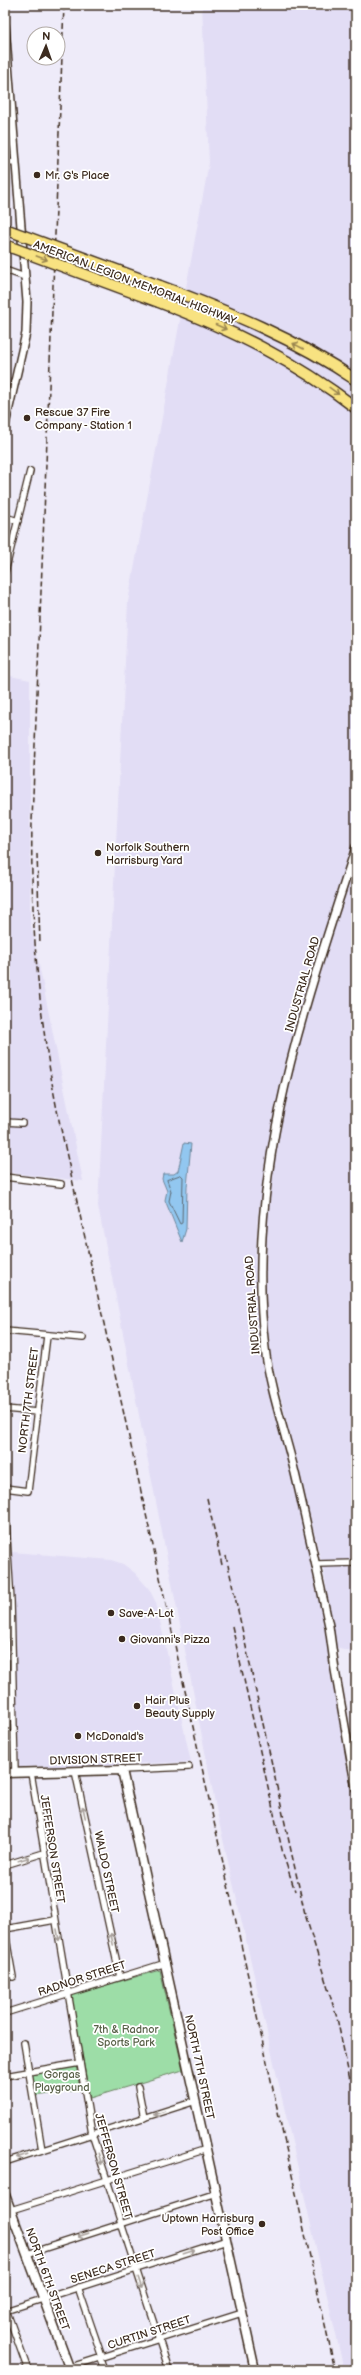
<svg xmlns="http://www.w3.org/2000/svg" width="361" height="2375" viewBox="0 0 361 2375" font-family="'Balsamiq Sans',sans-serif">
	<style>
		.built { fill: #e2ddf5 }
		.green { fill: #9ddda7; stroke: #6c8462 }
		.water { fill: #92c7f0; stroke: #6f889c }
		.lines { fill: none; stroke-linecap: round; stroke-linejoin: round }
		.shore { stroke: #5e6972; stroke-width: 1 }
		.minor-casing { stroke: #3b2a1e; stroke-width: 8 }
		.tertiary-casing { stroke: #3b2a1e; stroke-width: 10 }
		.secondary-casing { stroke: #3b2a1e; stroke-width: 11 }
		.motorway-casing { stroke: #3b2a1e; stroke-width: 13 }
		.minor { stroke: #fff; stroke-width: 5.5 }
		.tertiary { stroke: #fff; stroke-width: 7 }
		.secondary { stroke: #fff; stroke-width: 8 }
		.motorway { stroke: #f8e281; stroke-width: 10 }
		.rail { stroke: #3b2a1e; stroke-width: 1.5; stroke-dasharray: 6 3; stroke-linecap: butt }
		.motorway-bridge-casing { stroke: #3b2a1e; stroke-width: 13; stroke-linecap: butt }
		.motorway-bridge { stroke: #f8e281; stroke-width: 10 }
		.oneway { stroke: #9a8650 }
		.oneway2 { stroke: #a79f9a }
		.poi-dot { fill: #3b2a1e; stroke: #fff; stroke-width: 1.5 }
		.labels { text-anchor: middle; stroke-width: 3.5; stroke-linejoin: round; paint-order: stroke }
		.poi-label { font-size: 11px; fill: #3b2a1e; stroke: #fff; text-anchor: start }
		.street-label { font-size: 11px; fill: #3b2a1e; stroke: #fff }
		.park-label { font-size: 11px; fill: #586047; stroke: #fff }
	</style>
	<rect width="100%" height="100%" fill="#eeebf9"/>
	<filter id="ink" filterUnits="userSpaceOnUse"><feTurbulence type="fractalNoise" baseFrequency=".025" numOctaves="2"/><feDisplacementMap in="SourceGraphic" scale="8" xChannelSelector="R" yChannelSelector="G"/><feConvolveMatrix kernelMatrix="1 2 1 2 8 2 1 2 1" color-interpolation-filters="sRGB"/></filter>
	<g filter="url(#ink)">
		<g class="built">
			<polygon points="202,5 356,5 356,831 311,973 276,1110 258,1214 255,1260 257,1309 262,1352 324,1617 332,1676 356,1805 356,2370 344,2370 217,1813 98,1206 128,602 209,163"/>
			<polygon points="5,675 30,680 30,921 83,1181 5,1172"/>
			<polygon points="356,865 356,1653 336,1648 324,1572 271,1358 266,1317 266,1265 267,1205 277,1131 294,1063 334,926"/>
			<polygon points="12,1552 111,1560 123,1564 135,1573 149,1589 156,1603 191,1762 19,1767"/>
			<polygon points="5,1790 12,1833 5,1834"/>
		</g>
		<g class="green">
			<polygon points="160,1970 183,2070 90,2098 71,1995"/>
			<polygon points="76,2065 80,2090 35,2096 30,2073"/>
		</g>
		<polygon class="water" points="184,1143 191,1144 187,1187 186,1229 182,1242 165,1200 167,1191 162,1179 163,1174 174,1174 178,1171"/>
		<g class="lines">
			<polygon class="shore" points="181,1175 183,1177 182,1223 180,1224 169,1201 171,1191 167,1180"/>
			<g class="minor-casing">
				<g id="minor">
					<polyline points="5,126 12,116"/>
					<polyline points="5,162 15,163"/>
					<polyline points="5,270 25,277"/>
					<polyline points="5,517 18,521"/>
					<polyline points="5,572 30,471"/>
					<polyline points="5,1122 22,1123"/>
					<polyline points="5,1177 61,1184"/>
					<polyline points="5,1331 83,1338"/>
					<polyline points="5,1409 37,1412"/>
					<polyline points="5,1488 28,1491 47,1336"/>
					<polyline points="5,1506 11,1601 15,1773"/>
					<polyline points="316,1564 356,1563"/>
					<polyline points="5,1620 11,1619"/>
					<polyline points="122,1770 189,1767"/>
					<polyline points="75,1771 120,1977"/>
					<polyline points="31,1773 92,2134 169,2370"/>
					<polyline points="5,1865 44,1853"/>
					<polyline points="5,1929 55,1920"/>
					<polyline points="5,1932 13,1977"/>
					<polyline points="5,2013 166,1963"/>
					<polyline points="24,2043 42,2150"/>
					<polyline points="5,2076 80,2063"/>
					<polyline points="138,2087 144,2118"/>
					<polyline points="5,2162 196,2101"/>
					<polyline points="11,2210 207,2149"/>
					<polyline points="27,2254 217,2193"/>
					<polyline points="78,2287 102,2357"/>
					<polyline points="5,2311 227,2240"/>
					<polyline points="5,2312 8,2315 28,2370"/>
					<polyline points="100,2358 104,2370"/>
					<polyline points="61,2370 242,2313"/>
				</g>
			</g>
			<g class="tertiary-casing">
				<g id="tertiary">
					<polyline points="5,26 27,302 26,333 5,425"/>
					<path d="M356 847C304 1008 244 1176 265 1348 270 1390 285 1432 295 1473 307 1524 318 1575 329 1626L335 1670 356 1789"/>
				</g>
			</g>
			<g class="secondary-casing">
				<g id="secondary">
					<polyline points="5,1773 122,1770 255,2370"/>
					<polyline points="5,2195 70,2370"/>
				</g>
			</g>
			<g class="motorway-casing">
				<g id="motorway">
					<path d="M160 286C228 311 296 339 356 380"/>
					<path d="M159 302C232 330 294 360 356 408"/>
				</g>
			</g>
			<use href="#minor" class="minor"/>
			<use href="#tertiary" class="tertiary"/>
			<use href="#secondary" class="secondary"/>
			<use href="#motorway" class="motorway"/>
			<g class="rail">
				<path d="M64 5 32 821C30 922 39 1021 59 1120L335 2370"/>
				<polyline points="37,854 40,944"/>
				<polyline points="207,1498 222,1565"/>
				<polyline points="226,1556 305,1914 337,2018 350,2080"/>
				<polyline points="232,1626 283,1854 295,1891"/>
			</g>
			<g class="motorway-bridge-casing">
				<g id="motorway-bridge">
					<polyline points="5,229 160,286"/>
					<polyline points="5,245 159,302"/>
				</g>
			</g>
			<use href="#motorway-bridge" class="motorway-bridge"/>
		</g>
		<defs><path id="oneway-shaft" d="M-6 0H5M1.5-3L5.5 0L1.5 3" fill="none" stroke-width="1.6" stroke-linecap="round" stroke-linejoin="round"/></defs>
		<g class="oneway">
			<use href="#oneway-shaft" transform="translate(42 258) rotate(20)"/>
			<use href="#oneway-shaft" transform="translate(221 327) rotate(24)"/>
			<use href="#oneway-shaft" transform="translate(298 346) rotate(-152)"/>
			<use href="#oneway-shaft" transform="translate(334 391) rotate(36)"/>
		</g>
		<g class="oneway2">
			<use href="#oneway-shaft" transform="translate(84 1812) rotate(-102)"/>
			<use href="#oneway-shaft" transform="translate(24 1859) rotate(-17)"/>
			<use href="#oneway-shaft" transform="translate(58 1935) rotate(80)"/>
			<use href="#oneway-shaft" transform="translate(112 1939) rotate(-102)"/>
			<use href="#oneway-shaft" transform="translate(159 2113) rotate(162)"/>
			<use href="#oneway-shaft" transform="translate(22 2156) rotate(163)"/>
			<use href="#oneway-shaft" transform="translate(100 2159) rotate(73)"/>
			<use href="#oneway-shaft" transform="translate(83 2235) rotate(162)"/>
			<use href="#oneway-shaft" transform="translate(189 2252) rotate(-18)"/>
			<use href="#oneway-shaft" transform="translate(140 2283) rotate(72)"/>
		</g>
	</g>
	<g class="poi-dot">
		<circle cx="37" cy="175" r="4"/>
		<circle cx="27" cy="418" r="4"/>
		<circle cx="98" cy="853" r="4"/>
		<circle cx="111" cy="1613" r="4"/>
		<circle cx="122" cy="1639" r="4"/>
		<circle cx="137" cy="1706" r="4"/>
		<circle cx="78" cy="1736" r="4"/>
		<circle cx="262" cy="2224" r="4"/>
	</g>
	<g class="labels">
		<g class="poi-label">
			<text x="45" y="179">Mr. G's Place</text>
			<text x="35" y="416">Rescue 37 Fire<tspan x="35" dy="13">Company - Station 1</tspan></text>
			<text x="106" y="851">Norfolk Southern<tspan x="106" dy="13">Harrisburg Yard</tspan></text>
			<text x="119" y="1617">Save-A-Lot</text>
			<text x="130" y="1643">Giovanni's Pizza</text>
			<text x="145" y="1704">Hair Plus<tspan x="145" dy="13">Beauty Supply</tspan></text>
			<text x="86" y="1740">McDonald's</text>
			<text x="254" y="2222" text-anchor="end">Uptown Harrisburg<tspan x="254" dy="13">Post Office</tspan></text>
		</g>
		<g class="street-label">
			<text transform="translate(135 282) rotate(21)" y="4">AMERICAN LEGION MEMORIAL HIGHWAY</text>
			<text transform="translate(302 984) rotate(-74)" y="4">INDUSTRIAL ROAD</text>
			<text transform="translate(252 1305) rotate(-94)" y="4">INDUSTRIAL ROAD</text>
			<text transform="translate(28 1400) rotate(-83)" y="4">NORTH 7TH STREET</text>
			<text transform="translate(96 1759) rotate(-2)" y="4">DIVISION STREET</text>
			<text transform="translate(53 1849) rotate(81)" y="4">JEFFERSON STREET</text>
			<text transform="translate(107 1872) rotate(78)" y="4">WALDO STREET</text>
			<text transform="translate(82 1978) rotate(-18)" y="4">RADNOR STREET</text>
			<text transform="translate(200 2067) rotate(78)" y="4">NORTH 7TH STREET</text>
			<text transform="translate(114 2166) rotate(74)" y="4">JEFFERSON STREET</text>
			<text transform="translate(113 2266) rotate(-18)" y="4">SENECA STREET</text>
			<text transform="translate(48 2279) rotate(70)" y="4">NORTH 6TH STREET</text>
			<text transform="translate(149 2332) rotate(-18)" y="4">CURTIN STREET</text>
		</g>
		<g class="park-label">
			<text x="126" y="2033">7th &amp; Radnor<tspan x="126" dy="13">Sports Park</tspan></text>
			<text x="62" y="2078">Gorgas<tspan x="62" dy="13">Playground</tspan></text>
		</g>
	</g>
	<rect width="361" height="2375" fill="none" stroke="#fff" stroke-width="20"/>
	<rect x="10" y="10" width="341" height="2355" fill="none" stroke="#3b2a1e" stroke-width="1.5" filter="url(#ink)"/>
	<g transform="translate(46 46) rotate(2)"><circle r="19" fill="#ffffff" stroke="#b1aaa5"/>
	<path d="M0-3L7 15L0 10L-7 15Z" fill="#3b2a1e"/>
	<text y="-6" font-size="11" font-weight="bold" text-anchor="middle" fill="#3b2a1e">N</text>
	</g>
</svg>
